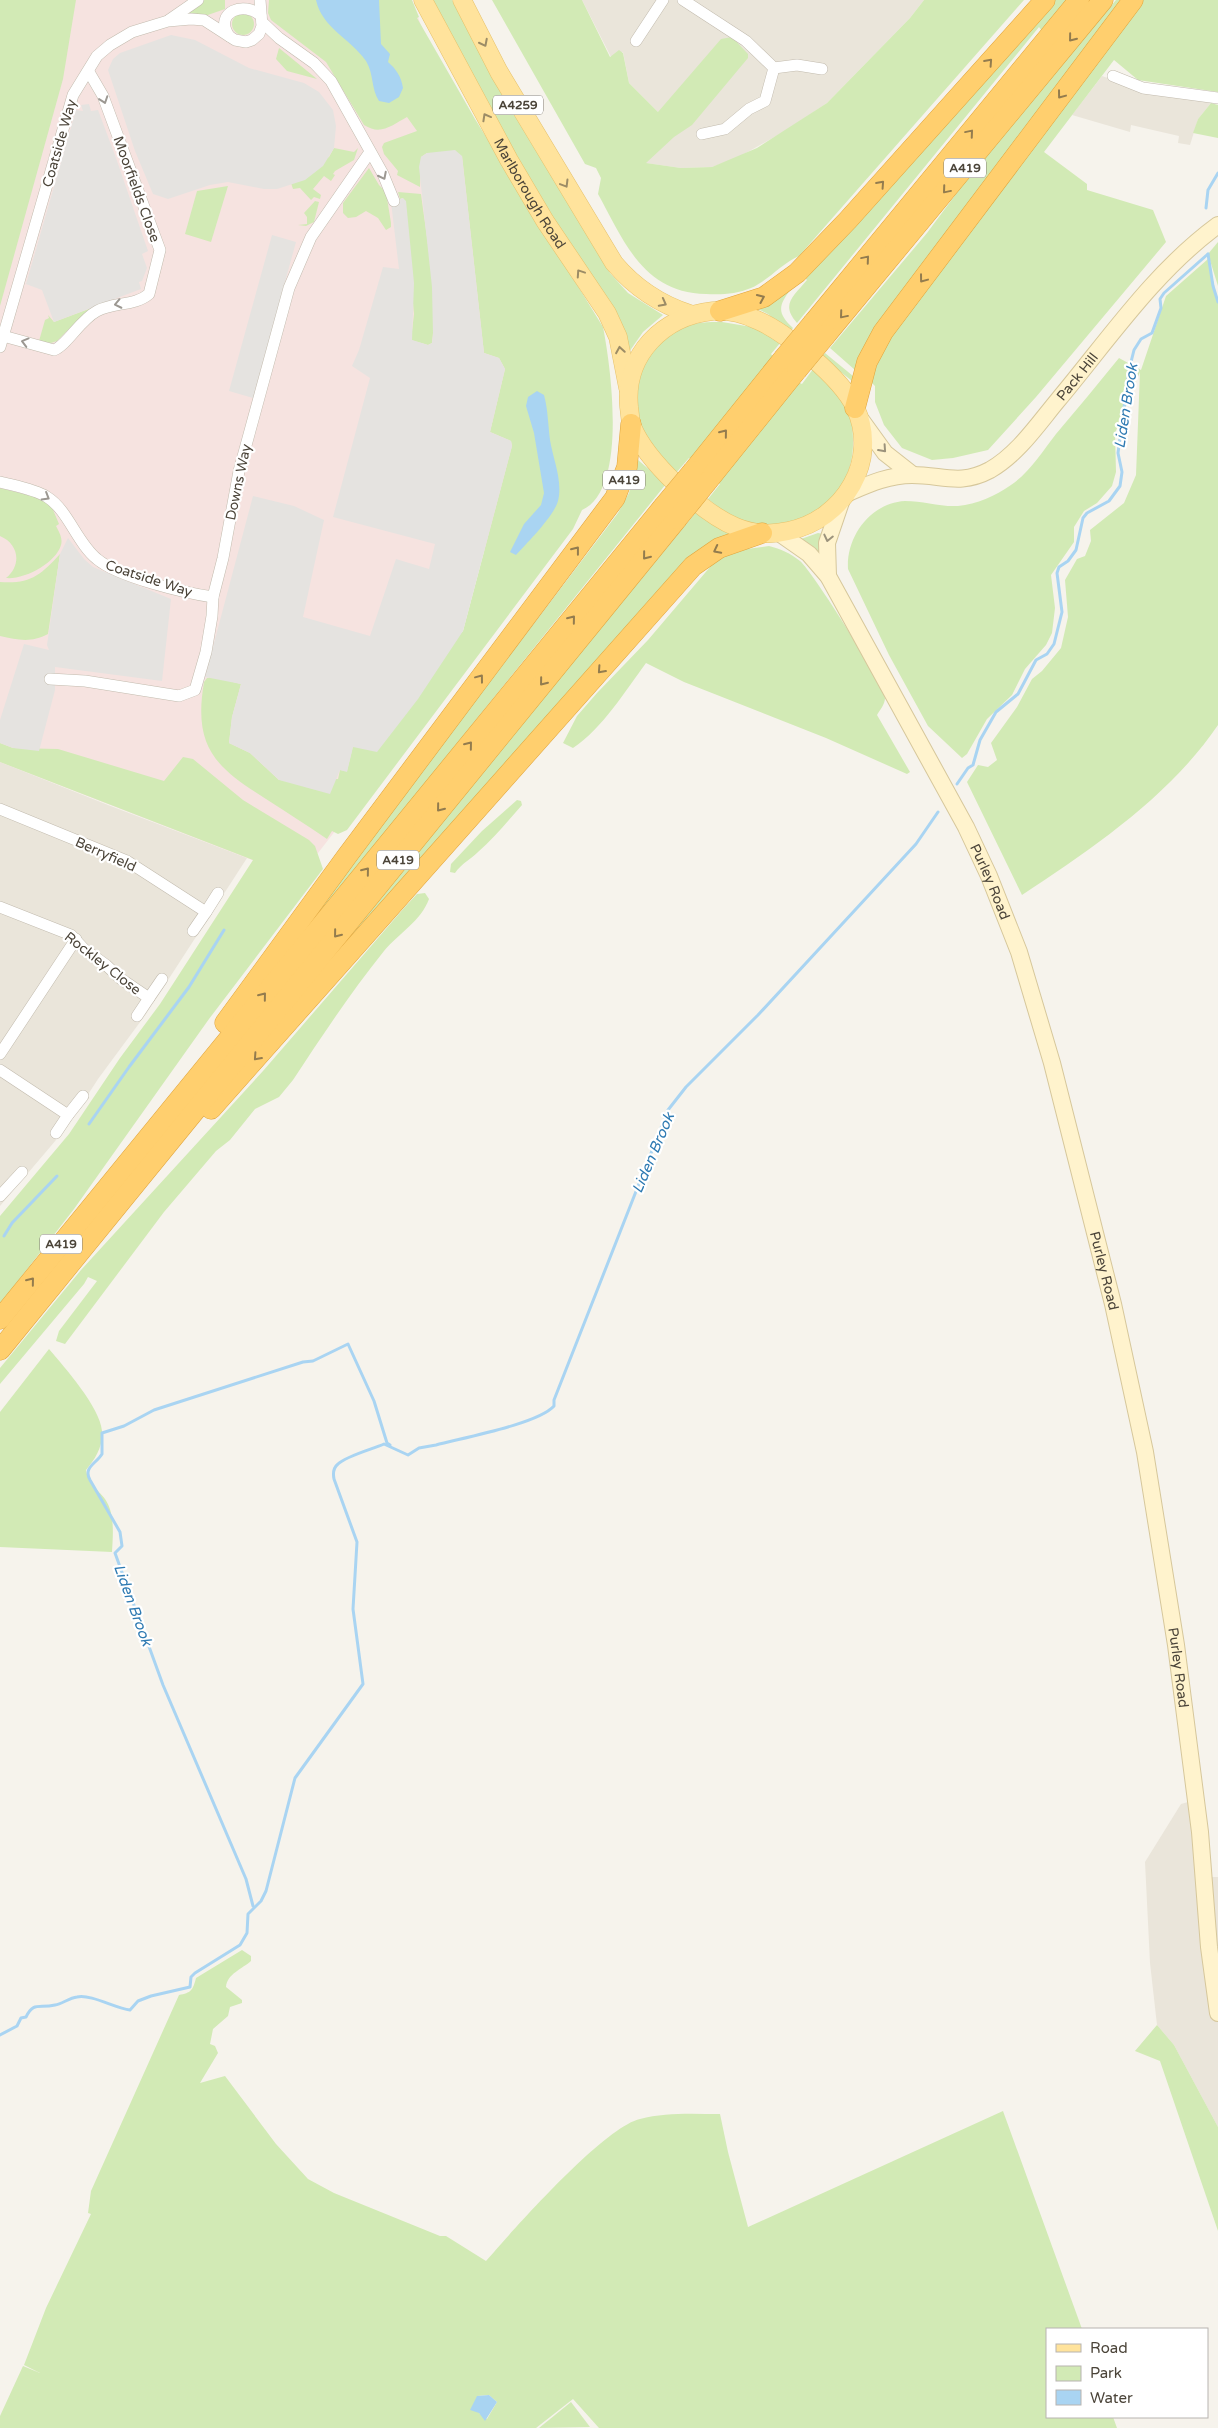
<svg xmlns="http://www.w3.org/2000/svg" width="1218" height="2428" viewBox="0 0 1218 2428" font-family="'Varela Round',sans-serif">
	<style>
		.residential { fill: #eae5da }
		.medical { fill: #f6e3e0 }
		.green { fill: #d2eab5; fill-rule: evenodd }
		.parking { fill: #e5e3e0 }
		.water { fill: #a9d4f2 }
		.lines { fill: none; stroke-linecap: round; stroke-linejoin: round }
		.stream { stroke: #a9d4f2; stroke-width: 3 }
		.street-casing { stroke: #c2bbae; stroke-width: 12 }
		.secondary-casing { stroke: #d6c79b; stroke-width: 18 }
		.primary-casing { stroke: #e6c16a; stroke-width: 19 }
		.highway-casing { stroke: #e0a43c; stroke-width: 21 }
		.street { stroke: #fff; stroke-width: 11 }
		.secondary { stroke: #fff3cd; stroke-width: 16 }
		.primary { stroke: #ffe39c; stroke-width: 18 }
		.highway { stroke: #ffcf6e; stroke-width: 20 }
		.highway-bridge-casing { stroke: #e0a43c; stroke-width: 21; stroke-linecap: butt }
		.highway-bridge { stroke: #ffcf6e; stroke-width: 20 }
		.oneway { stroke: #937c4e }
		.oneway2 { stroke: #9c8c66 }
		.oneway3 { stroke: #9c9892 }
		.oneway4 { stroke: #9c937c }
		.labels { text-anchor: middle; stroke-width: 4.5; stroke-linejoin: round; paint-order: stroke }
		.shield { fill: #fff; stroke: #817c74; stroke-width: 1 }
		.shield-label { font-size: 12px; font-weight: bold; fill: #4b4439 }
		.street-label { font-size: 14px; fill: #4b4439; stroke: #fff }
		.water-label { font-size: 15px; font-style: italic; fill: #2e7ab2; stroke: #fff }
	</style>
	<rect width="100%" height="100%" fill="#f6f3ec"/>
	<g class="residential">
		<polygon points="582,0 924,0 910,18 827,103 785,131 737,158 712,167 681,168 645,163 662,116 629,83 623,52 611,57"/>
		<polygon points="1102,76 1143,90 1211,103 1198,119 1190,145 1178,143 1179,136 1131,125 1130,132 1072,115"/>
		<polygon points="0,762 108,805 247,858 146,1014 98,1079 67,1127 0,1206"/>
		<polygon points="1188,1802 1197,1877 1218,1877 1218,2127 1174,2045 1157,2025 1150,1963 1145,1862 1181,1804"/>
	</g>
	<polygon class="medical" points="60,0 412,0 424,34 591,316 388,763 318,853 310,858 293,876 0,762 0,212"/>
	<g class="green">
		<polygon points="0,0 76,0 63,79 0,306"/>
		<polygon points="204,0 225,0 225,9 205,16 186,15"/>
		<path d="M269 0H412L419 17 417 18 475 119 603 327C611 367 628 490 582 510L573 529 347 830 338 834 332 831 327 839C307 825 286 812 266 799 215 767 193 747 204 682L207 678 213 677 241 684 232 717 229 743 250 753 279 780 338 779 340 770 347 771 353 746 463 631 512 446 511 441 490 432 505 369 499 358 484 353 462 156 427 153 421 157 420 187 397 175 398 171 384 154 382 147 384 143 417 131 407 117C392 125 381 136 364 125L326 62 271 20 268 13Z"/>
		<polygon points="429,0 452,0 509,105 610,273 628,293 663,315 643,332 629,352 558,230"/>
		<path d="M492 0H582L610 57 619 50 623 53 629 83 658 112 721 39 732 37 748 54V58L692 125 674 137 646 163 681 168 712 167 757 148 827 103 910 18 924 0H1024L799 256C781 264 769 280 751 288 737 294 721 295 706 294 643 293 624 241 598 194L601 178 596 168 585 164Z"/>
		<path d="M1050 0H1067L1042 31 1039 27 797 323C780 304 794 296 807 280L803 276Z"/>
		<polygon points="1116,0 1125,0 855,370 830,348 927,233 965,182"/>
		<polygon points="1141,0 1218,0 1218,92 1138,80 1114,60 1044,152 1087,184 1087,190 1153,210 1166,242 1036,397 988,450 953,458 932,460 902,448 884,425 875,402 875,386 870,381 886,344"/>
		<circle cx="243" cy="24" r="11"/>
		<polygon points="279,48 317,79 287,71 276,59"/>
		<polygon points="1211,103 1218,105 1218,138 1193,133 1198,119"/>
		<polygon points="334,148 354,152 358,148 354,160 335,171 333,174 335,175 331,181 324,176 313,189 321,195 320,199 314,197 311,200 300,188 293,189 289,177 329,157"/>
		<polygon points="369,168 379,185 386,192 391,223 391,227 386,230 378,218 366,211 356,217 348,218 343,213 343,203"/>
		<polygon points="228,186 211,242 185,234 197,191"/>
		<path d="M398 192 421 194C427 242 438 295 432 343L428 345 411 340 414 314 403 198 400 199Z"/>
		<polygon points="315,201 319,202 314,222 306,226 298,225 307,224 307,217 304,213"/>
		<polygon points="1218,242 1218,286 1208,254"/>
		<path d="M1208 259 1218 302V725C1170 796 1093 848 1022 895L967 782 978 765 988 767 997 760 991 743 1017 707 1032 679 1042 671 1061 648 1068 617 1065 580 1077 559 1085 556 1091 541 1090 530 1124 503 1136 475 1140 372 1115 433 1116 472 1112 486 1097 503 1084 511 1074 527V542L1051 575 1055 608 1052 633 1046 645 1025 669 1012 695 987 719 967 754 962 758 928 726 889 655 848 569C846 537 870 503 905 501 923 501 940 507 958 506 977 504 995 496 1011 485 1029 473 1042 452 1056 434 1077 409 1098 384 1119 358L1141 370 1166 296Z"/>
		<path d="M791 289C778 306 777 313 793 328L790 332 768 314 758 309Z"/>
		<polygon points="102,304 76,322 57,341 51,343 39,341 45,320 49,318 48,315 54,322"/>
		<path d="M722 322 752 327 781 342 771 354 775 359 693 460 689 458 676 473C660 460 647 443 640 425 629 398 640 363 658 342 663 336 676 330 684 327 695 322 709 322 722 322Z"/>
		<polygon points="825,353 853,376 852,381 822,357"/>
		<path d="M813 369C823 379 838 390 845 402 851 412 853 428 853 439 855 493 811 531 758 527 739 525 722 510 708 499L720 484 715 481 796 381 802 384Z"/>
		<polygon points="638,460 666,484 296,943 330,892 618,513 629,493"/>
		<path d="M0 488 36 497 51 505 59 524 56 526C59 532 63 538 61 545 56 563 24 580 6 578 22 565 19 544 0 536Z"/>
		<polygon points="697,511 731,534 284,1014"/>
		<polygon points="818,533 823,534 820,556 801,539"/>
		<path d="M769 546C781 549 790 553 800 561 813 572 883 683 885 698 885 704 880 710 877 715L910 772 907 774 826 738 684 682 646 663C626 690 602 729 573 748L563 743 577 716 597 693 648 640 716 560 739 550Z"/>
		<path d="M60 554 48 634C31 643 18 640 0 636V582C30 584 40 576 60 554Z"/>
		<polygon points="0,743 13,748 58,749 164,781 183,757 193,759 243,800 309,840 315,846 323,869 209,1019 74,1209 0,1304 0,1216 69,1134 120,1058 160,1004 253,860 0,762"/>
		<path d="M517 800 521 801 522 805C508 821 494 838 478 852 470 860 462 863 455 873L450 872 451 864 482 831Z"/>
		<path d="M425 893 429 899C421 921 399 933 384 951 351 992 322 1036 293 1080L279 1097 255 1109 230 1140 216 1151 164 1212 65 1344 56 1341 59 1331 97 1281 88 1277 84 1284 0 1384V1368L81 1270 263 1071 404 908 417 894Z"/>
		<path d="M49 1349C65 1368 100 1407 102 1431 103 1447 95 1459 86 1470 89 1486 96 1487 105 1499 115 1513 113 1535 112 1552L0 1547V1412Z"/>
		<path d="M242 1950 251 1956V1961C242 1969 227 1974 226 1987L242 2000V2003L230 2007 228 2016 213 2029 210 2044 215 2046 218 2053 200 2083 225 2076 276 2144 308 2179 334 2193 440 2236H446L486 2261C513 2230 604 2127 640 2119 666 2112 694 2114 720 2114L728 2152 748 2227 1003 2111 1082 2329H1047V2417H1113L1117 2428H599L573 2399 536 2428H0V2416L23 2366 40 2373 24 2365 46 2308 91 2214 88 2213 91 2191 179 1995C191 1993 193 1990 196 1978ZM489 2395 497 2402 487 2419 479 2413 477 2396Z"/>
		<polygon points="1157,2025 1174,2045 1218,2127 1218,2231 1160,2061 1135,2051"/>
		<polygon points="571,2402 590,2427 539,2428"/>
	</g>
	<g class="parking">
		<polygon points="171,35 195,40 249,68 304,83 319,92 333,110 336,126 334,148 323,166 305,180 277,189 264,189 228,182 210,185 168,199 153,194 135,151 108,70 113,59 120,53"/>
		<polygon points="89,104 91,111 98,110 116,158 148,251 142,254 147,268 142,281 139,282 141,289 54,322 42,290 26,284 76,110 83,111 81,105"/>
		<polygon points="455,150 462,156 484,353 499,358 505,369 490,432 511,441 512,446 463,631 418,699 377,752 353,747 347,772 340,770 330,794 279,780 250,753 229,743 232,717 241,684 205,677 253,496 294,506 324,520 303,617 370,636 396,559 429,569 435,544 333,517 370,378 352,366 359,350 383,267 399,269 391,202 403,198 406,201 414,283 412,340 428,345 432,343 433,334 432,287 419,167 421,157 427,153"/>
		<polygon points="272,235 296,242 253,398 229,391"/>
		<polygon points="68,538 84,559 93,567 171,599 162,681 55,667 55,690 39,751 13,748 0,743 0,720 24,644 49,650 47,645 60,554"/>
	</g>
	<g class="water">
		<path d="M316 0H379L381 44 390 54 388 62C396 69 401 76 403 88L399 97 389 103 379 101C371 89 374 74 366 61 350 38 322 28 316 0Z"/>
		<path d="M537 391 544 395C548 410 548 424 550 440 553 459 563 481 558 501 554 516 527 543 516 555L510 552 524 524 541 505 544 493 534 433 526 406 528 397Z"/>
		<polygon points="489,2395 497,2402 485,2421 479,2413 470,2410 477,2396"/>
	</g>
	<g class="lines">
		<g class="stream">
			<polyline points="1206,208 1208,190 1218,173"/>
			<polyline points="1208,254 1213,286 1218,302"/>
			<polyline points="957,784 968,768 973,765 980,740 996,712 1018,694 1036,660 1047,654 1054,644 1062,612 1057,573 1059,567 1068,561 1076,550 1083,518 1087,513 1109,501 1120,486 1122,472 1118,453 1129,370 1134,350 1141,339 1152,333 1161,308 1160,299 1164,293 1208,254"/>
			<polyline points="89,1124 129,1067 189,987 224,930"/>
			<polyline points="4,1236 12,1223 57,1176"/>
			<path d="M253 1906 246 1879 163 1685 115 1553 122 1546 120 1532 90 1480C83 1467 96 1464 102 1454V1433L124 1426 154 1410 303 1362 313 1361 348 1344 374 1401 387 1443 390 1445"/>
			<path d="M0 2035 17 2026 21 2018 26 2017C34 2001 39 2009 55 2005 62 2004 69 1998 77 1997 91 1994 115 2008 130 2010L138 2001 151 1996 190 1987 191 1977 195 1973 240 1945 247 1933 248 1914 261 1901 266 1891 295 1778 363 1684 353 1609 357 1542 334 1479C333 1474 333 1468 338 1464 346 1456 373 1449 384 1444L408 1455 419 1448 436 1445C462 1438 538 1424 554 1406V1400L668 1110 686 1087 758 1015 916 844 938 812"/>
		</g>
		<g class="street-casing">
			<g id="street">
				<polyline points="683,0 746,41 774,68"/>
				<polyline points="169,20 198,0"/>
				<polyline points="262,22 279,38 314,63 331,81 383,174 394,201"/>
				<path d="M229 36C213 12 245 0 261 16"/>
				<polyline points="636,41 663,0"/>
				<polyline points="774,68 797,65 822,69"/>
				<polyline points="1113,76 1143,88 1218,98"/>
				<polyline points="702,134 725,129 749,109 765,101 774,68"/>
				<path d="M3 336 54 350C67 345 80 320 97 311 113 302 135 306 149 294L160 250 103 96 89 72"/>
				<polyline points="0,347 73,95 97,56 110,45 132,32 168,21 191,19 204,20 235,40 246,42 252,40 259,34 262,26 260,0"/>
				<path d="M0 482C15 486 34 489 47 497 68 510 77 543 97 559 118 577 185 593 213 597"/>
				<polyline points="50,679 85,681 179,696 195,690 206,652 212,616 213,597 223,558 239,471 289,288 311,237 370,152"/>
				<polyline points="0,809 127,861 206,912 193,931"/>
				<polyline points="0,907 71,935 84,949 106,965 121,979 149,998 162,979"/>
				<polyline points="206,912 218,893"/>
				<polyline points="137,1016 149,998"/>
				<polyline points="0,1054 76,939"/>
				<polyline points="0,1070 68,1115 56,1133"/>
				<polyline points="68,1115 83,1096"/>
				<polyline points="0,1196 22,1172"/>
			</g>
		</g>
		<g class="secondary-casing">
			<g id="secondary">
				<polyline points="859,417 885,453 913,475"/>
				<path id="s1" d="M848 493C869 484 889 475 912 475 943 475 960 486 990 470 1018 454 1038 424 1058 400 1109 339 1154 272 1218 225"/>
				<path id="s2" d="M779 533 809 554 828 576 966 827 989 876 1019 952 1052 1063 1113 1304 1145 1452 1176 1645 1200 1832 1209 1947 1218 2013"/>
				<polyline points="828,576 827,543 841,502"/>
			</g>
		</g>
		<g class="primary-casing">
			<g id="primary">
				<path id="s3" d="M423 0 509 160 545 221 607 313 618 337 628 388"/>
				<path d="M462 0 499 72 614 263C635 288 659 304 690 314"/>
				<path d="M713 311C728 310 744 314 757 320 787 333 841 378 855 407 880 460 844 520 788 531 771 535 753 534 736 527 702 513 646 461 632 426 630 420 630 414 629 407 624 355 663 316 713 311Z"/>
			</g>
		</g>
		<g class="highway-casing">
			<g id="highway">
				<polyline points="720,311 764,297 797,273 848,220 1045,0"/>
				<polyline points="813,323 1079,0"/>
				<polyline points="826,335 1103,0"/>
				<polyline points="855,408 867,362 883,332 1133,0"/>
				<polyline points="693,471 783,359"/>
				<polyline points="707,482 797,370"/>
				<polyline points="225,1023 347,856 615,498 627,467 631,424"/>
				<polyline points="211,1109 693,566 719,548 762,533"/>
				<polyline points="0,1319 663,507"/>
				<polyline points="0,1350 677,519"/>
			</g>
		</g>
		<use href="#street" class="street"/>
		<use href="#secondary" class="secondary"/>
		<use href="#primary" class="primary"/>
		<use href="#highway" class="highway"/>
		<g class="highway-bridge-casing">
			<g id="highway-bridge">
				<polyline points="783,359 813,323"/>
				<polyline points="797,370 826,335"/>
				<polyline points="663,507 693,471"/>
				<polyline points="677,519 707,482"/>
			</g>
		</g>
		<use href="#highway-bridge" class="highway-bridge"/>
	</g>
	<defs><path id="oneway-chevron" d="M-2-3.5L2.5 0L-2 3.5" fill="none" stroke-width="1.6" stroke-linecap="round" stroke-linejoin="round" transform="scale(1.25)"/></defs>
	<g class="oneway">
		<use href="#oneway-chevron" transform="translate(1072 38) rotate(129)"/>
		<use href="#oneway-chevron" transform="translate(989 62) rotate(-48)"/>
		<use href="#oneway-chevron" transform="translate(1061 95) rotate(127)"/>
		<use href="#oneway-chevron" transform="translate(970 133) rotate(-50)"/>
		<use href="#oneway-chevron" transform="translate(881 184) rotate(-48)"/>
		<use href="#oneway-chevron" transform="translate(946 190) rotate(130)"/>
		<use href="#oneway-chevron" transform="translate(866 259) rotate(-50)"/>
		<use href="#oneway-chevron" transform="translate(923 279) rotate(127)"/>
		<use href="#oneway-chevron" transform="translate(761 298) rotate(-24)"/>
		<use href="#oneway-chevron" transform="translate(843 315) rotate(130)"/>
		<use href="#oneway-chevron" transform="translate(724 433) rotate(-51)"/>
		<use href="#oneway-chevron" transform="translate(576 550) rotate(-52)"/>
		<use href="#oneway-chevron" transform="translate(717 550) rotate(153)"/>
		<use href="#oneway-chevron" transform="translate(646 556) rotate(129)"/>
		<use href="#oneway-chevron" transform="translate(572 619) rotate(-51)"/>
		<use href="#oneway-chevron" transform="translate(601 670) rotate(132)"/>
		<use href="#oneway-chevron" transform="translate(480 678) rotate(-53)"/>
		<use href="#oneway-chevron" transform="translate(543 682) rotate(129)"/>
		<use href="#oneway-chevron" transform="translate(469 745) rotate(-51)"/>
		<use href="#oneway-chevron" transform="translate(440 808) rotate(129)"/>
		<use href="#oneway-chevron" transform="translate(366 871) rotate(-51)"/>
		<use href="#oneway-chevron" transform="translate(337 934) rotate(129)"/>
		<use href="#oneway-chevron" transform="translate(263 996) rotate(-51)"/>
		<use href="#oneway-chevron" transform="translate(257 1057) rotate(132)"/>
		<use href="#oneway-chevron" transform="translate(31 1281) rotate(-51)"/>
	</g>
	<g class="oneway2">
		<use href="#oneway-chevron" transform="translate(484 43) rotate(63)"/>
		<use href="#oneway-chevron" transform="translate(486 117) rotate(-119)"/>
		<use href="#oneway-chevron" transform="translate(565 184) rotate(59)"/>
		<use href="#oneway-chevron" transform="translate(580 273) rotate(-124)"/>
		<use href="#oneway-chevron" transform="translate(663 303) rotate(28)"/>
		<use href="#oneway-chevron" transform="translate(620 350) rotate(-99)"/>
	</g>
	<g class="oneway3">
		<use href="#oneway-chevron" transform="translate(104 100) rotate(71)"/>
		<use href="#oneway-chevron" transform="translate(383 176) rotate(63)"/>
		<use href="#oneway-chevron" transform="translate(118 304) rotate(168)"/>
		<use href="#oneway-chevron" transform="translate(25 342) rotate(-165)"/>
		<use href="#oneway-chevron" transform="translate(46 497) rotate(31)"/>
	</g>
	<g class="oneway4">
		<use href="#oneway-chevron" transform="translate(883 449) rotate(48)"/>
		<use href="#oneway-chevron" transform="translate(828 538) rotate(103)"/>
	</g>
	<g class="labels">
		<g class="shield">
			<rect x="493" y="95.5" width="50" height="19" rx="4"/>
			<rect x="944" y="158.5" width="42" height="19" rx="4"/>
			<rect x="603" y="470.5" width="42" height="19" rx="4"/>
			<rect x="377" y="850.5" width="42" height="19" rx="4"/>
			<rect x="40" y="1234.5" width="42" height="19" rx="4"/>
		</g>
		<g class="shield-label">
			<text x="518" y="109">A4259</text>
			<text x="965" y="172">A419</text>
			<text x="624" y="484">A419</text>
			<text x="398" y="864">A419</text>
			<text x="61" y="1248">A419</text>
		</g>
		<g class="street-label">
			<text transform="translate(59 143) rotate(-74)" y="5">Coatside Way</text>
			<text transform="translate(137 189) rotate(70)" y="5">Moorfields Close</text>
			<text dy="5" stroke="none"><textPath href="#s3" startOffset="221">Marlborough Road</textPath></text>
			<text dy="5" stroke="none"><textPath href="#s1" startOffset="275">Pack Hill</textPath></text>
			<text transform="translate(238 482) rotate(-78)" y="5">Downs Way</text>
			<text transform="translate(149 578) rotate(18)" y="5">Coatside Way</text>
			<text transform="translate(106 854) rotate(24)" y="5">Berryfield</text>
			<text dy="5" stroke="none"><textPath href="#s2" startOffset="412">Purley Road</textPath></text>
			<text transform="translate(103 963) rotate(38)" y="5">Rockley Close</text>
			<text dy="5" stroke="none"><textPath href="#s2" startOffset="818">Purley Road</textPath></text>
			<text dy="5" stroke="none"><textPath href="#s2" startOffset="1222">Purley Road</textPath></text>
		</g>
		<g class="water-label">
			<text transform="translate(1126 406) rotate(-81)" y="5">Liden Brook</text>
			<text transform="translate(653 1153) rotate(-67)" y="5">Liden Brook</text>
			<text transform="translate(133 1605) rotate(70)" y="5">Liden Brook</text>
		</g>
	</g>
	<rect x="1046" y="2328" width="162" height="90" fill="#ffffff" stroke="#b7b4b0"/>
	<rect x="1056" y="2344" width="25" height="8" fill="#ffe39c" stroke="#b7b4b0"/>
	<text x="1090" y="2353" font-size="15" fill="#4b4439">Road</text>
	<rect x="1056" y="2366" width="25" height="15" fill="#d2eab5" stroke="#b7b4b0"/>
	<text x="1090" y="2378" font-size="15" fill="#4b4439">Park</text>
	<rect x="1056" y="2390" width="25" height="15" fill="#a9d4f2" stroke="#b7b4b0"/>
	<text x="1090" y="2403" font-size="15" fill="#4b4439">Water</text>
</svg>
